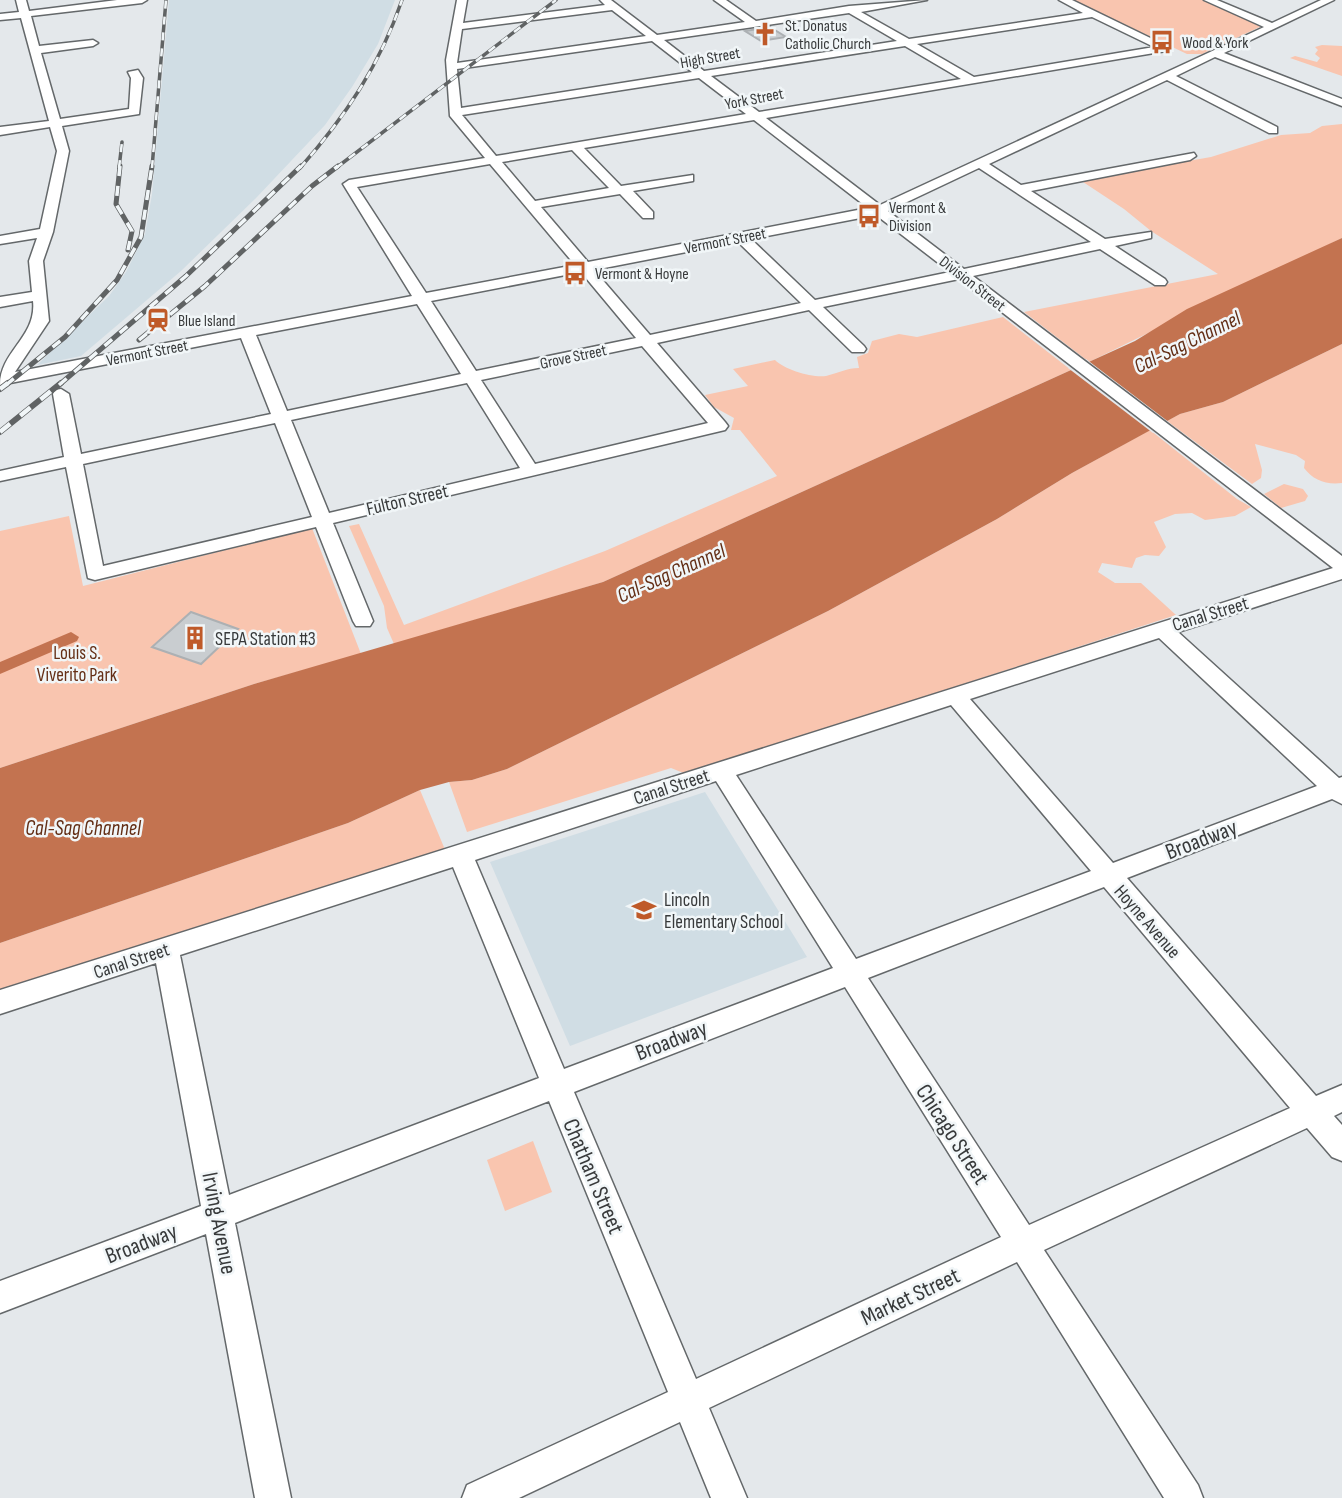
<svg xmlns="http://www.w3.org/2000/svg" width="1342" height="1498" viewBox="0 0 1342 1498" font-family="'Sofia Sans Condensed',sans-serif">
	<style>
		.built { fill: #d0dde4 }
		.green { fill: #f9c5af }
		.water { fill: #c37350 }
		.pier { fill: #e4e8eb }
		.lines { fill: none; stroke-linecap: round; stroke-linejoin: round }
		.canal { fill: #c37350; fill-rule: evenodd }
		.building { fill: #c9cdd0; stroke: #acb0b3; stroke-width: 2 }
		.minor-casing { stroke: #64686a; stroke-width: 3 }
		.minor { fill: #fff; fill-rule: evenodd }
		.rail-far2-casing { stroke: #606364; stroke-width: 3.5 }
		.rail-far1-casing { stroke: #606364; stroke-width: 5 }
		.rail-casing { stroke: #606364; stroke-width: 6 }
		.rail-far2 { stroke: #f1f6f8; stroke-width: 2.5; stroke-dasharray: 8; stroke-linecap: butt }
		.rail-far1 { stroke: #f1f6f8; stroke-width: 3.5; stroke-dasharray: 10; stroke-linecap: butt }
		.rail { stroke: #f1f6f8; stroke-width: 4.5; stroke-dasharray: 13; stroke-linecap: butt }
		.labels { text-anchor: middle; stroke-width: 5; stroke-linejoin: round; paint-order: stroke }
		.far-poi-label { font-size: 16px; fill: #383a3b; stroke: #f1f6f8; text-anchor: start }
		.far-street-label { font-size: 16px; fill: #383a3b; stroke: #f1f6f8 }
		.street-label { font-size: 19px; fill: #383a3b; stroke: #f1f6f8 }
		.poi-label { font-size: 19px; fill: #383a3b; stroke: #f1f6f8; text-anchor: start }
		.park-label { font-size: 19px; fill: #652f16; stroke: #f1f6f8 }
		.water-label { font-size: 21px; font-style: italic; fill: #632e15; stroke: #f1f6f8 }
		.near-street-label { font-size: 23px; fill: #383a3b; stroke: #f1f6f8 }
	</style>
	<rect width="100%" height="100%" fill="#e4e8eb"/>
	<g class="built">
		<polygon points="169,0 395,0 378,44 352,87 325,125 257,197 181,271 81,356 37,365 109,296 126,272 145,234 152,194"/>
		<polygon points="705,792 807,957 570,1046 490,862"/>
	</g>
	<g class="green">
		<polygon points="1073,0 1204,0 1264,25 1202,54 1187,54"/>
		<polygon points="1322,45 1342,46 1342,76 1290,58 1295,56 1317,62 1320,58 1315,54 1318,50 1315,47"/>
		<polygon points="1342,124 1342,238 1089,362 1024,312 1218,274 1151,231 1124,209 1080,180 1211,157 1281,135 1310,133 1322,126"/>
		<path d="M1003 317 1071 370 603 582 394 644 387 628 384 606 349 526 359 524 404 625 605 551 777 476 740 430H731L734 418 714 407 705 395 748 386 733 369 775 360C785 370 812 378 826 376 838 373 847 368 859 368L857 357 868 353 872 341 899 334 917 337Z"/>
		<path d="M1342 344V483C1326 485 1313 480 1304 468L1305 461 1296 455 1255 444 1262 470 1261 478 1252 484 1167 421 1180 414 1223 402Z"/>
		<polygon points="1150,430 1237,499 1251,507 1235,516 1205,520 1192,513 1175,514 1154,522 1166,547 1159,556 1145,555 1136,558 1132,568 1102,563 1098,572 1115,583 1141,583 1176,615 686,774 671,768 467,832 449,782 472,780 507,769 828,611 997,519 1072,473"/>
		<polygon points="1284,484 1303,489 1308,496 1305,501 1281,508 1264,494"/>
		<polygon points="69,516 83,586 312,528 361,654 254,684 0,768 0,531"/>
		<polygon points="420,790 446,852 0,994 0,943 348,823"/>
		<polygon points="533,1141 552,1192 505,1211 487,1160"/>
	</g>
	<polygon class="water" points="1342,238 1342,344 1223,402 1180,414 1072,473 997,519 828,611 507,769 472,780 449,782 420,790 348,823 0,943 0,768 254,684 603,582 1135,341 1187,309"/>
	<polygon class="pier" points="1086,359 1170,423 1153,433 1068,368"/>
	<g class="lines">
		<polygon class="canal" points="71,632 79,637 77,641 0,674 0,662"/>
	</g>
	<g class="building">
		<polygon points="770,27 786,37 761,41 745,31"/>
		<polygon points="191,612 238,629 201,664 152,647"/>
	</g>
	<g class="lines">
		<g class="minor-casing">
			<path id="minor" d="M16 0H26L29 11 117 0H147L142 3 31 16 39 46 93 40 98 43 93 46 41 53 60 119 129 109 131 78 128 72 138 70 143 78 139 114 62 126 69 151 53 232 43 261 49 321 15 372 412 296 343 184 349 180 485 158 450 116 446 60 457 0H467L463 23 605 5 600 0H611L657 35 745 22 714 0H726L756 21 849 6 927 0 861 12 909 39 1083 13 1059 0H1072L1171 48 1166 51 766 118 880 205 1264 27 1204 0H1217L1272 23 1321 0H1334L1224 53 1342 99V106L1215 57 1176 76 1277 127V133H1269L1167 80 989 164 1021 185 1194 153 1196 156 1190 160 1031 191 1105 239 1151 232V238L1115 246 1165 279 1167 282 1165 285H1155L1100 249 973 276 1342 556V579L1178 632 1339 778 1342 777V804L1332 799 1127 878 1316 1096 1342 1085V1112L1334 1116 1342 1125V1161L1332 1157 1307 1128 1044 1250 1198 1485 1203 1498H1164L1017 1262 709 1408 747 1498H711L680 1422 519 1498H462L467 1485 668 1392 549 1101 235 1223 291 1498H255L206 1234 0 1313V1281L201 1206 156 963 0 1014V990L1333 568 959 279 823 307 864 346 866 349 864 352H852L809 310 657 343 725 422 728 426 725 430 333 523 373 621 370 626H356L353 621 316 527 95 580 88 578 66 467 0 481V471L64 457 53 394 55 390 61 389 69 394 81 454 271 414 241 338 0 385C0 351 37 337 33 301L0 307V297L32 292 29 261 37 238 0 244V236L40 229 57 151 50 127 0 135V127L49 121 21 18 0 20V14L19 12ZM612 10 646 36 457 63 462 29ZM849 13 897 41 704 71 664 40ZM1092 17 1154 47 974 77 917 44ZM652 41 692 72 461 108 457 69ZM905 46 961 79 759 112 711 76ZM699 78 746 114 496 156 462 115ZM754 120 868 208 588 262 541 207 620 194 643 218H653V212L633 191 693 181V175L621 186 584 148ZM572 150 609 188 535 201 502 162ZM490 164 575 265 426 293 357 187ZM979 168 1091 242 964 269 888 211ZM876 215 950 272 815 300 751 239ZM738 242 801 303 650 335 594 270ZM581 272 636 338 476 371 431 301ZM417 304 461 374 287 411 256 335ZM642 346 708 423 535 464 481 380ZM467 383 520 468 329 513 291 420ZM275 423 312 517 103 566 83 464ZM1159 638 1317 786 1113 863 970 699ZM951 705 1091 871 856 959 736 775ZM716 781 833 968 564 1069 475 860ZM453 867 539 1078 229 1195 180 955ZM1104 887 1290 1108 1029 1225 868 978ZM845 987 1001 1237 696 1379 574 1092Z"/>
		</g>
		<use href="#minor" class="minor"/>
		<g class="rail-far2-casing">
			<g id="rail-far2">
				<polyline points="119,168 122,142"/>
				<polyline points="152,168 166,0"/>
				<path d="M300 168C345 117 380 65 402 0"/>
				<polyline points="336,168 556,0"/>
			</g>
		</g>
		<g class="rail-far1-casing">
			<g id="rail-far1">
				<polyline points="120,166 116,204 132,231 128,250"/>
				<polyline points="139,340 205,286 312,186 338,166"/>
				<polyline points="6,385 65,337 117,280 141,237 152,166"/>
				<polyline points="59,385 186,276 301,166"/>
			</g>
		</g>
		<g class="rail-casing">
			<g id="rail">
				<polyline points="0,389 8,383"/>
				<polyline points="0,432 61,383"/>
			</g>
		</g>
		<use href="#rail-far2" class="rail-far2"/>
		<use href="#rail-far1" class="rail-far1"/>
		<use href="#rail" class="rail"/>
	</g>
	<defs>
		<g id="church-bare" transform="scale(1.89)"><path d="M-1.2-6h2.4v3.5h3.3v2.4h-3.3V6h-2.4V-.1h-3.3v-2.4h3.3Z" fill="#bf5a29" stroke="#f1f6f8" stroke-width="2.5" paint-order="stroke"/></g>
		<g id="bus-bare" transform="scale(1.89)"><path d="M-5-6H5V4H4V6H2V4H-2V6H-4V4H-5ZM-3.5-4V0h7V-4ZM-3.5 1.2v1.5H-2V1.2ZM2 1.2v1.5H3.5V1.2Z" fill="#bf5a29" stroke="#f1f6f8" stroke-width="2.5" paint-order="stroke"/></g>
		<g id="station-bare" transform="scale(1.89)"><path d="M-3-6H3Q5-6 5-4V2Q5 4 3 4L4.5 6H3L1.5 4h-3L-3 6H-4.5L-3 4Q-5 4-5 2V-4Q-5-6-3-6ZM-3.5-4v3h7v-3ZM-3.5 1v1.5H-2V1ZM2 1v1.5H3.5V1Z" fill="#bf5a29" stroke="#f1f6f8" stroke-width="2.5" paint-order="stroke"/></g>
		<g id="building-bare" transform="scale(1.89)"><path d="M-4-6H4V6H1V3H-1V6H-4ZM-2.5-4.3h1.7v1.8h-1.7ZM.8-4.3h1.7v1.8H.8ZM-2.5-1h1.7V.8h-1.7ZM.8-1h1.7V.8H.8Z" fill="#bf5a29" stroke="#f1f6f8" stroke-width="2.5" paint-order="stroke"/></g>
		<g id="school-bare" transform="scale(1.89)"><path d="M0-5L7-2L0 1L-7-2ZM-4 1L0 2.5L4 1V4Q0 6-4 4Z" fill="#bf5a29" stroke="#f1f6f8" stroke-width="2.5" paint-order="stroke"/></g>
	</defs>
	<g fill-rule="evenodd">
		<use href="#church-bare" x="765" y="34"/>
		<use href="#bus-bare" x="1162" y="42"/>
		<use href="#bus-bare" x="869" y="216"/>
		<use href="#bus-bare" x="575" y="273"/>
		<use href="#station-bare" x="158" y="320"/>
		<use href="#building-bare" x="195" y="638"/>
		<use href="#school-bare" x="644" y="910"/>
	</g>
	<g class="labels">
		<g class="far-poi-label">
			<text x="785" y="31">St. Donatus<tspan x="785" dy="18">Catholic Church</tspan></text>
			<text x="1182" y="48">Wood &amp; York</text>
			<text x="889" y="213">Vermont &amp;<tspan x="889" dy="18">Division</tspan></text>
			<text x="595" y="279">Vermont &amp; Hoyne</text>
			<text x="178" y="326">Blue Island</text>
		</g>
		<g class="far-street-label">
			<text transform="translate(710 57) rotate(-10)" y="6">High Street</text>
			<text transform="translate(754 98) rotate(-11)" y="6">York Street</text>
			<text transform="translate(725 240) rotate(-11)" y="6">Vermont Street</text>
			<text transform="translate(973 283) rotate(38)" y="6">Division Street</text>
			<text transform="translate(147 352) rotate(-11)" y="6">Vermont Street</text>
			<text transform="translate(573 356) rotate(-12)" y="6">Grove Street</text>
		</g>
		<g class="street-label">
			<text transform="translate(407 499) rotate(-13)" y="7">Fulton Street</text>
			<text transform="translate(1210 613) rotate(-17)" y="7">Canal Street</text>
			<text transform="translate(671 786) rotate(-18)" y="7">Canal Street</text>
			<text transform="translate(1148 921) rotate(49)" y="7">Hoyne Avenue</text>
			<text transform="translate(131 960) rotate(-18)" y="7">Canal Street</text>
		</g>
		<g class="poi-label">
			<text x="215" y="645">SEPA Station #3</text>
			<text x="664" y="906">Lincoln<tspan x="664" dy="22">Elementary School</tspan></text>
		</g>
		<g class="park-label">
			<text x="77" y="659">Louis S.<tspan x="77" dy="22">Viverito Park</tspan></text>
		</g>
		<g class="water-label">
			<text transform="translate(1187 342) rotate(-26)" y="7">Cal-Sag Channel</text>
			<text transform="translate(671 573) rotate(-24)" y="7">Cal-Sag Channel</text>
			<text x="83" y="835">Cal-Sag Channel</text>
		</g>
		<g class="near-street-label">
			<text transform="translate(1201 839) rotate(-21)" y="8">Broadway</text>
			<text transform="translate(671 1040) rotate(-21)" y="8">Broadway</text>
			<text transform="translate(953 1134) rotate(57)" y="8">Chicago Street</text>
			<text transform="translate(594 1176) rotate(67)" y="8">Chatham Street</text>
			<text transform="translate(220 1223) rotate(79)" y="8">Irving Avenue</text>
			<text transform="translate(141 1243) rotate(-21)" y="8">Broadway</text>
			<text transform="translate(910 1296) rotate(-25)" y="8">Market Street</text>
		</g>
	</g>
</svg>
